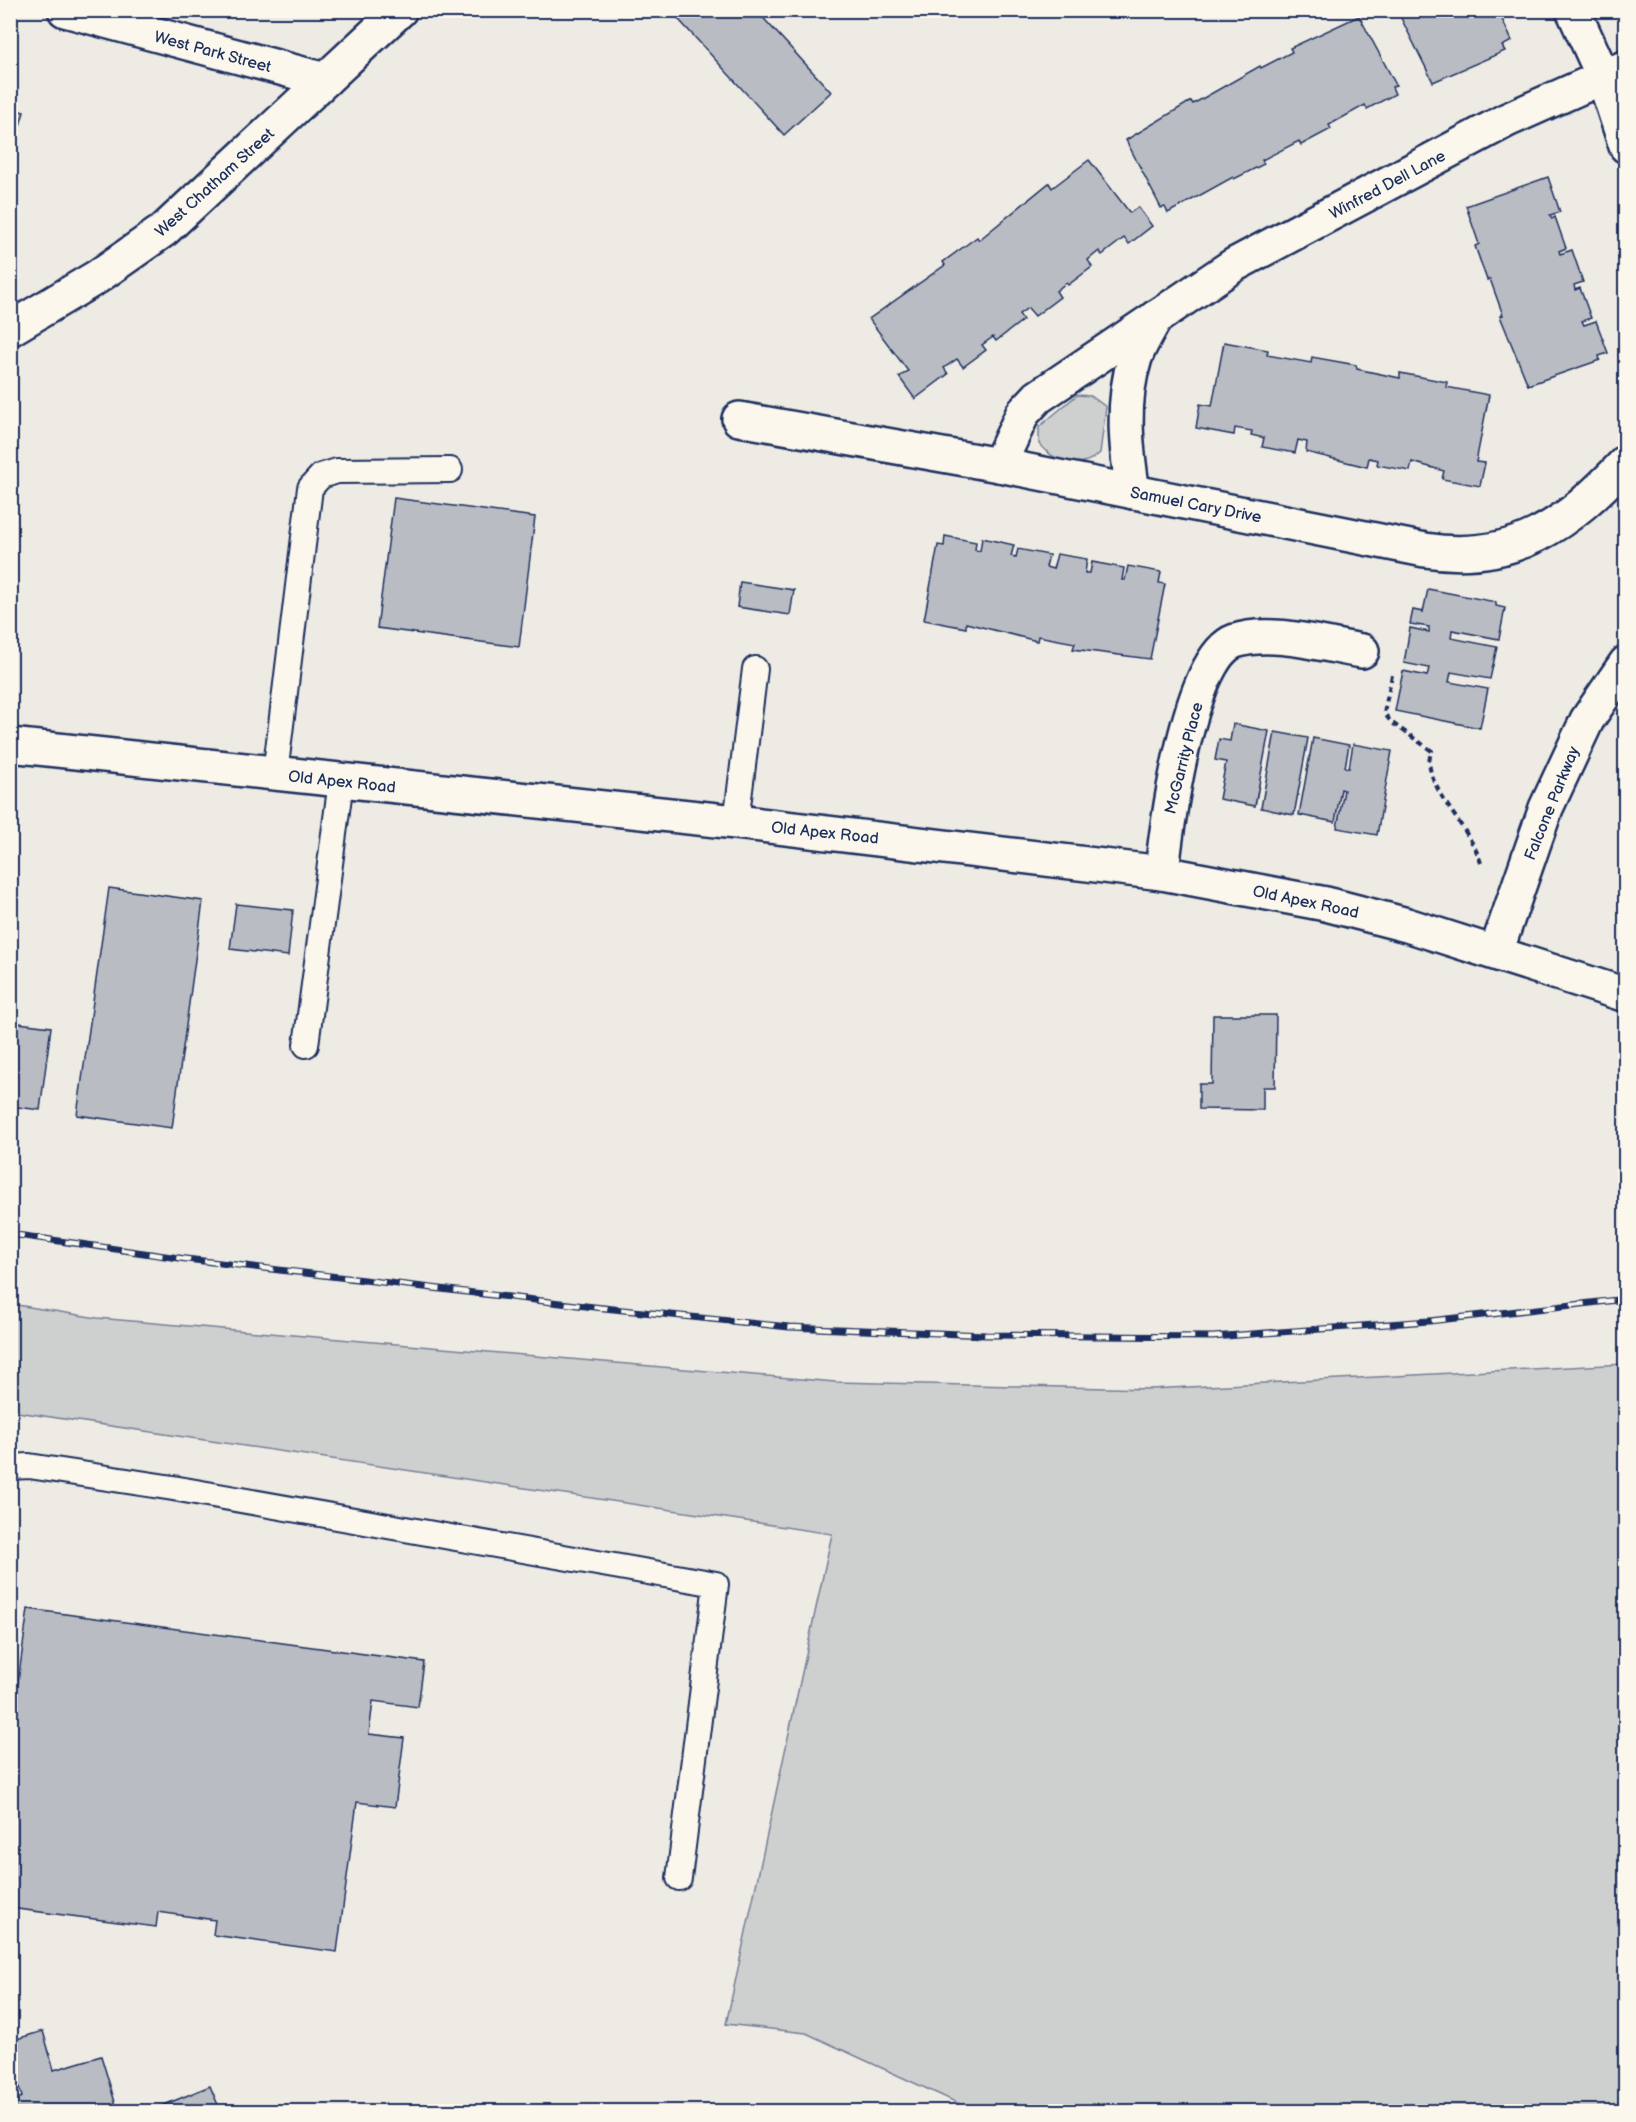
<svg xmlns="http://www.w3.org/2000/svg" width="1636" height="2122" viewBox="0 0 1636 2122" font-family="'Balsamiq Sans',sans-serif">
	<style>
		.green { fill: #cecfcf; stroke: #747f96; stroke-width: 1.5 }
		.building { fill: #b9bcc3; stroke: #1b2f5e; stroke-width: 1.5 }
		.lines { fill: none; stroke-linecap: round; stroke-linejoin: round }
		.service-casing { stroke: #1b2f5e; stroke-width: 28 }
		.minor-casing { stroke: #1b2f5e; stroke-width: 38 }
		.tertiary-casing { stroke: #1b2f5e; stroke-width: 38 }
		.secondary-casing { stroke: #1b2f5e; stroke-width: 38 }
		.path { stroke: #1b2f5e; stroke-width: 4; stroke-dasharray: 6 4.5; stroke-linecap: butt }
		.service { stroke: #fbf7ec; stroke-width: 24 }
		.minor { stroke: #fbf7ec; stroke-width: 33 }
		.tertiary { stroke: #fbf7ec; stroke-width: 33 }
		.secondary { stroke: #fbf7ec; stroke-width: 33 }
		.rail-casing { stroke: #1b2f5e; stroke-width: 7 }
		.rail { stroke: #fbf7ec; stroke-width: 4.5; stroke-dasharray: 14; stroke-linecap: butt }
		.labels { text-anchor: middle; stroke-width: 4.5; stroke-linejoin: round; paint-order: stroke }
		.street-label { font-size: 16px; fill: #1b2f5e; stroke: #fbf7ec }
	</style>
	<rect width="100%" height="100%" fill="#eeebe4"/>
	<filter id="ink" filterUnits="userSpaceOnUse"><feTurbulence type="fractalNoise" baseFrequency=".0167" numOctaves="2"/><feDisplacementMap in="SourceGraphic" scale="12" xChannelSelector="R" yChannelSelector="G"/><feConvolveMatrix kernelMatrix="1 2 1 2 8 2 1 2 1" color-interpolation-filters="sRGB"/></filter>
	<g filter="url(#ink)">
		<g class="green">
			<path d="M1077 395 1091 396 1106 407 1100 453C1080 471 1054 462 1039 444V427Z"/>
			<polygon points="11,1304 97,1318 835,1382 1151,1389 1625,1364 1625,2111 975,2111 806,2033 726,2024 832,1534 11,1411"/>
		</g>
		<g class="building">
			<polygon points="670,10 756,10 831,92 784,135"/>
			<polygon points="1484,10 1484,16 1498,10 1512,41 1502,46 1505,51 1433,82 1398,12"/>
			<polygon points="1359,16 1396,85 1392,87 1395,94 1367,109 1365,105 1329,125 1331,129 1301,145 1299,141 1262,160 1264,164 1234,179 1233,177 1168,213 1165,207 1161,208 1126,140 1191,101 1193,104 1260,66 1261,68 1292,52 1290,48"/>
			<polygon points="10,101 18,103 17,110 24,112 10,159"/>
			<polygon points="1089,160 1130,213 1138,207 1152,226 1129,244 1124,238 1102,255 1099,251 1088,260 1092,267 1068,285 1066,283 1056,291 1060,297 1035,316 1028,308 1019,314 1023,320 996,341 993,337 982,345 986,350 963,367 957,359 944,368 948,374 915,399 899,377 908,371 869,319 945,265 943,262 977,237 979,240 1049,183 1052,188"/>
			<polygon points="1548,177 1560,212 1550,215 1552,219 1555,217 1566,248 1559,251 1560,254 1572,250 1583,282 1574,285 1575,290 1580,288 1591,318 1582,321 1584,325 1596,321 1608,353 1599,356 1600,360 1528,385 1500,316 1503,315 1490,279 1487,280 1475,246 1479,244 1466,206"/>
			<polygon points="1224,342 1268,350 1267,355 1311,363 1312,357 1356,365 1357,369 1400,378 1400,373 1447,382 1446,387 1489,395 1476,462 1485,463 1480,486 1442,479 1444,471 1412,462 1410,471 1377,465 1378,460 1369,458 1367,467 1306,452 1307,442 1298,440 1295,453 1262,447 1264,438 1251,435 1252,431 1235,428 1234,435 1196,428 1200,404 1212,406"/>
			<polygon points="394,498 535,517 519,647 377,628"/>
			<polygon points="945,536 976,542 975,550 980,551 982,538 1014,545 1011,556 1016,557 1018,549 1049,555 1046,567 1053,569 1057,554 1087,559 1085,573 1090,573 1092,562 1124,568 1122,580 1125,580 1128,566 1161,572 1159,583 1165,584 1150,659 1073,649 1075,643 1038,636 1037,641 966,623 966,628 924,620 938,545 944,546"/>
			<polygon points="740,582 794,590 790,615 737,607"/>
			<polygon points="1428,589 1496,602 1496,606 1505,608 1499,639 1452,630 1451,638 1497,647 1490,679 1451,672 1449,682 1488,689 1480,728 1395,711 1403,671 1427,676 1429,668 1404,663 1410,628 1429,632 1429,627 1410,624 1413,610 1423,612"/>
			<polygon points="1233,724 1269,731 1255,806 1219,799 1226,762 1215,760 1219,739 1230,741"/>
			<polygon points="1275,732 1308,738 1294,815 1261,808"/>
			<polygon points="1313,738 1349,745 1345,767 1349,768 1353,744 1392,751 1377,835 1337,828 1344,790 1341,789 1335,822 1299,815"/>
			<polygon points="109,888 203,901 172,1128 77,1115"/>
			<polygon points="236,904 293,910 288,956 230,949"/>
			<polygon points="1213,1015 1276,1015 1275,1087 1263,1087 1263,1110 1199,1109 1199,1084 1212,1084"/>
			<polygon points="10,1022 51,1027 40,1110 10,1106"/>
			<polygon points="28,1609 424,1662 418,1707 373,1701 369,1734 404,1738 395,1807 357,1802 337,1952 213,1935 215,1920 158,1912 156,1927 10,1908 10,1740"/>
			<polygon points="43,2031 54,2070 101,2056 118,2112 17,2112 14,2100 22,2097 10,2056 10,2041"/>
			<polygon points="210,2086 221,2112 147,2112"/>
		</g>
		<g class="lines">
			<g class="service-casing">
				<g id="service">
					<polyline points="275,774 310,488 321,476 337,471 450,470"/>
					<polyline points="736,822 755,669"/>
					<polyline points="306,1045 341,781"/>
					<polyline points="10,1467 29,1466 173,1488 716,1584 679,1878"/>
				</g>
			</g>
			<g class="minor-casing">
				<g id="minor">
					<polyline points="65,10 325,80"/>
					<polyline points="1573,10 1603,76 1626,146"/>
					<path d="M739 419 999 465 1425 550C1514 564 1567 525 1626 462"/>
					<polyline points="999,465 1023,413 1038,397 1234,265 1507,120 1626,67"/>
					<path d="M1133 492C1126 448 1121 401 1135 358 1140 344 1149 330 1156 317"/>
					<path d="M1162 873C1166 828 1189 657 1235 641 1271 629 1324 645 1362 651"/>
					<polyline points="1496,952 1546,808 1587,720 1626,663"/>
				</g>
			</g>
			<g class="tertiary-casing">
				<polyline id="tertiary" points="10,745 736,822 1162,873 1326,904 1407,925 1626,995"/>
			</g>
			<g class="secondary-casing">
				<polyline id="secondary" points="10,329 97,277 164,230 400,10"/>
			</g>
			<path class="path" d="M1392 675 1384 713 1391 722 1432 751C1419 775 1458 817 1469 838 1474 845 1478 854 1481 863"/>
			<use href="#service" class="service"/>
			<use href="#minor" class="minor"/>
			<use href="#tertiary" class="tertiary"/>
			<use href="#secondary" class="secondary"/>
			<g class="rail-casing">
				<polyline id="rail" points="10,1234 186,1259 594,1307 789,1327 986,1335 1212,1337 1429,1321 1626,1299"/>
			</g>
			<use href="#rail" class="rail"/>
		</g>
	</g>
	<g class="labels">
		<g class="street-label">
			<text transform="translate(213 51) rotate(15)" y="6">West Park Street</text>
			<text transform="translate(214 182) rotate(-42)" y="6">West Chatham Street</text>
			<text transform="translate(1387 184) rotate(-28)" y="6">Winfred Dell Lane</text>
			<text transform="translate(1196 504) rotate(11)" y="6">Samuel Cary Drive</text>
			<text transform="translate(1183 758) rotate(-76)" y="6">McGarrity Place</text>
			<text transform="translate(342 781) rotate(6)" y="6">Old Apex Road</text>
			<text transform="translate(1551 803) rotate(-68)" y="6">Falcone Parkway</text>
			<text transform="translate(825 832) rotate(6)" y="6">Old Apex Road</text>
			<text transform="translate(1306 901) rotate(12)" y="6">Old Apex Road</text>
		</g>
	</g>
	<rect width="1636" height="2122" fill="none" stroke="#fbf7ec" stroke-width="36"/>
	<rect x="18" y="18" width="1600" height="2086" fill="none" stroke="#1b2f5e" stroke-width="2" filter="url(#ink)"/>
</svg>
